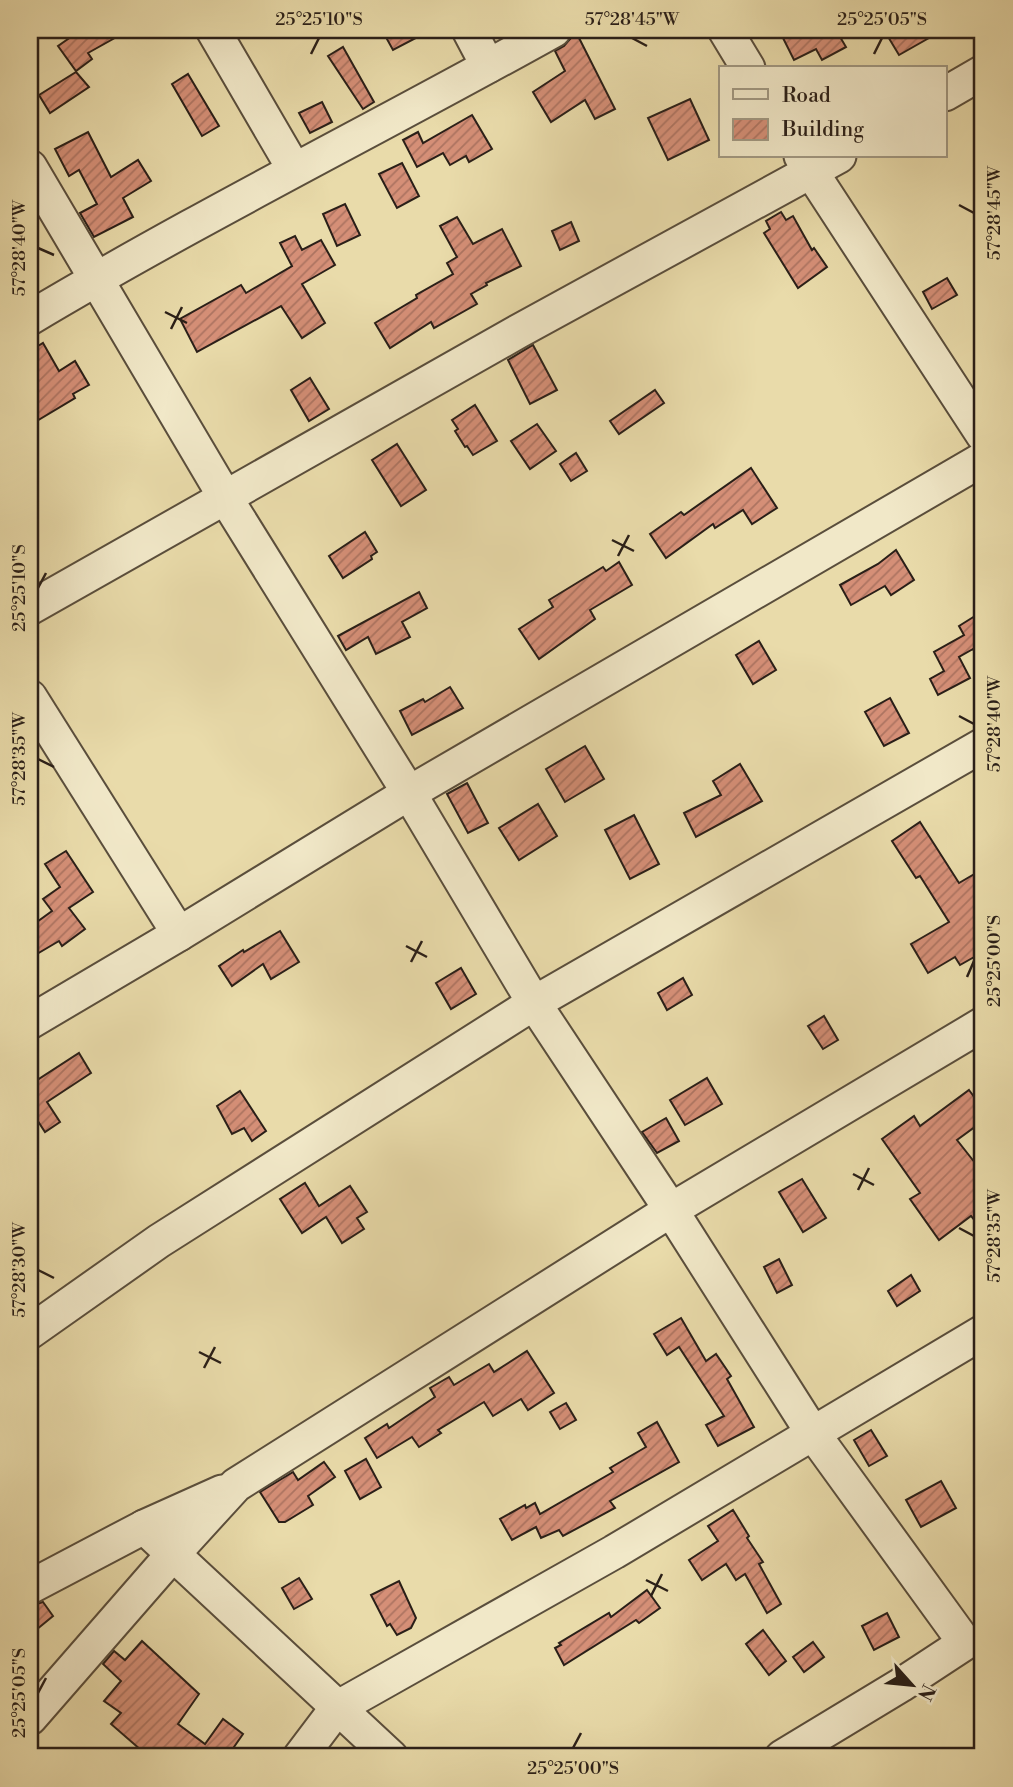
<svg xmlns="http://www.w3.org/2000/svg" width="1013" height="1787" viewBox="0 0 1013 1787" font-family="'Libre Bodoni',serif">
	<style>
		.building { fill: url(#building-hatch); stroke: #2a1f18; stroke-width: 2 }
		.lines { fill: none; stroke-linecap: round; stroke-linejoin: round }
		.minor-casing { stroke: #5a4e3c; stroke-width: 37 }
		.minor { stroke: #f1e8c8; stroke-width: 33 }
		.ticks { fill: none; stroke: #2a1f18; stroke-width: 2.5 }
		.neatline { fill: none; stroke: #2a1f18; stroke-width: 2.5 }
		.ticks-label { font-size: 18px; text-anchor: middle; fill: #2a1f18 }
	</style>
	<defs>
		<pattern id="building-hatch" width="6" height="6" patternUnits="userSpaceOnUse" patternTransform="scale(1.75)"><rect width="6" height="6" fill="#d58f77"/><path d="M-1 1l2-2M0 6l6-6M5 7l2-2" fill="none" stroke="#ad7461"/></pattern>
	</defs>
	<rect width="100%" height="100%" fill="#e9dbaa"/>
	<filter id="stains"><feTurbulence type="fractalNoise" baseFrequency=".00286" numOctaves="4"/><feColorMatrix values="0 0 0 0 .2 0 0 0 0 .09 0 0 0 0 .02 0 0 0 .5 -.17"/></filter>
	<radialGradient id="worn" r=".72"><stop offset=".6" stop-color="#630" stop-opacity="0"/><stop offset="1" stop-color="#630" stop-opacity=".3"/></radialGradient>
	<g class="building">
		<polygon points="81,30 129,30 88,53 92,59 76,71 58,46"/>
		<polygon points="382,30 431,30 393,50"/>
		<polygon points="779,30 836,30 846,47 822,60 816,49 794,60"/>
		<polygon points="884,30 943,30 899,55"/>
		<polygon points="576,32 615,109 595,119 585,100 551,122 533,92 565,71 555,51 564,46"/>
		<polygon points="343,47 374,102 363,109 328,56"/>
		<polygon points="76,72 89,87 50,113 39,95"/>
		<polygon points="188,74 219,126 202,136 172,84"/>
		<polygon points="690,99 709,140 668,160 648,118"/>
		<polygon points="322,102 332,122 310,133 299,113"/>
		<polygon points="472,115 492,149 469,162 466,156 450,165 443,153 417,167 403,140 418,132 423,143"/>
		<polygon points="88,132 111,177 138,160 151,181 123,198 133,217 94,237 80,213 97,204 79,170 69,176 55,149"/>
		<polygon points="402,163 419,196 397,208 379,174"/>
		<polygon points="345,204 360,235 337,246 323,214"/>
		<polygon points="781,212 786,220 793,216 812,250 814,248 827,267 798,288 764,233 770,229 766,221"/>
		<polygon points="457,217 473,244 502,229 521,266 486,283 487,285 471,294 477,304 434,328 431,322 390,348 375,323 417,298 416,295 453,274 447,263 457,257 440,226"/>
		<polygon points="571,222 579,241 560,250 552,231"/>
		<polygon points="295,236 302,250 321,240 335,265 302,284 325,323 302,338 281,306 197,352 180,319 241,285 246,293 292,266 280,243"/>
		<polygon points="947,278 957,295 932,309 923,292"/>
		<polygon points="43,343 59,371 75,361 89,385 73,394 75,398 30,425 30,351"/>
		<polygon points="533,345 557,390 530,404 508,360"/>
		<polygon points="310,378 329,409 309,421 291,390"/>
		<polygon points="655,390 664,403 619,434 610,421"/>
		<polygon points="475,405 497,441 473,455 467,446 465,447 455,431 458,429 452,420"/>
		<polygon points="537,424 556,451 530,469 511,441"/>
		<polygon points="397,444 426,490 401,506 372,460"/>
		<polygon points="576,453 587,471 571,481 560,464"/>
		<polygon points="751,468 777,508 752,524 743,510 715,528 713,524 666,558 650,534 681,512 684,515"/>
		<polygon points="365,532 377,552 371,556 372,559 343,578 329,556"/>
		<polygon points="896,550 914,580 891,595 885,586 851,605 840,585 878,564"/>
		<polygon points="619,562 632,585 590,610 595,619 539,659 519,629 553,607 549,600 603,567 606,571"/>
		<polygon points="419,592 427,608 402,622 410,637 376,654 368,637 346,650 338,636"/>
		<polygon points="983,611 983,667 973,649 959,657 970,678 938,695 930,679 944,671 934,652 964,635 959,626"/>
		<polygon points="759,641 776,670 753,684 736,655"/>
		<polygon points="450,687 463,708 412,735 400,711 423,699 425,702"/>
		<polygon points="890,698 909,733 884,746 865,712"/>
		<polygon points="585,746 604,779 565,802 546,769"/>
		<polygon points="740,764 762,801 696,837 684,813 721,795 713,781"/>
		<polygon points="467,783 488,823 468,833 447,794"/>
		<polygon points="538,804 557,836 519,860 499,828"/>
		<polygon points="634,815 659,864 630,879 605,830"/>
		<polygon points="920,822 959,883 983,869 983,952 960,965 955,957 928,973 911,944 949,922 920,876 916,878 892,841"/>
		<polygon points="66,851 93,892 69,908 85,929 62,946 59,941 30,958 30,927 52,911 43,899 60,887 45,864"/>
		<polygon points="280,931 299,962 271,979 263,964 232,986 219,966 243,950 244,952"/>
		<polygon points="461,968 476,994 451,1009 436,983"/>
		<polygon points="683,978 692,995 667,1010 658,993"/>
		<polygon points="824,1016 838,1040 823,1049 808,1026"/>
		<polygon points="79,1053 91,1073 47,1102 60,1122 45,1132 32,1112 30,1113 30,1075 34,1082"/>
		<polygon points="707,1078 722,1104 685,1125 670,1100"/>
		<polygon points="969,1090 983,1109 983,1121 957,1140 983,1173 983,1231 971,1216 939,1240 910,1199 920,1193 882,1139 914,1116 920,1126"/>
		<polygon points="240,1091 266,1131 252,1141 244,1128 232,1134 217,1106"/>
		<polygon points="666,1118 679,1141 657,1153 642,1132"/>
		<polygon points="802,1179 826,1218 803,1232 779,1192"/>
		<polygon points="305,1183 319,1206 350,1186 367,1212 357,1218 364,1229 342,1243 326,1217 302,1233 280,1199"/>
		<polygon points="779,1259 792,1285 777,1293 764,1267"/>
		<polygon points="911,1275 920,1291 897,1306 888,1291"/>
		<polygon points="681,1318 706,1361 716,1354 731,1376 727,1379 754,1427 718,1446 706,1425 724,1416 679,1347 667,1355 654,1334"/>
		<polygon points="527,1351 554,1393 528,1410 521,1399 493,1416 484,1402 438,1430 441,1433 419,1447 412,1437 377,1458 365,1438 387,1424 389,1428 435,1397 430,1388 449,1377 454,1385 489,1364 494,1372"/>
		<polygon points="566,1403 576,1420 560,1429 550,1412"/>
		<polygon points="657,1422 679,1462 610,1501 615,1508 563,1536 559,1530 541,1538 536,1527 512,1540 500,1519 525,1505 526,1508 535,1503 540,1514 613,1472 610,1468 646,1447 638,1433"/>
		<polygon points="871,1430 887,1456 869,1466 854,1440"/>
		<polygon points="366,1459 381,1487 360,1499 345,1471"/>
		<polygon points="324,1462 335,1477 308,1496 313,1505 285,1522 279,1522 260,1492 293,1472 298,1480"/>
		<polygon points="941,1481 956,1508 921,1527 906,1500"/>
		<polygon points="733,1510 749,1536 747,1538 763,1562 759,1564 781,1604 767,1613 745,1574 736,1580 726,1564 702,1580 689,1560 718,1541 708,1526"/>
		<polygon points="299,1578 312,1599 294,1609 282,1588"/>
		<polygon points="399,1581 416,1618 411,1628 397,1635 390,1624 387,1626 371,1595"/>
		<polygon points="647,1590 660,1608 639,1623 636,1620 564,1665 555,1648 561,1645 559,1643 609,1613 611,1617"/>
		<polygon points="43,1602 53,1616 30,1635 30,1606"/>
		<polygon points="887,1613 899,1637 874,1650 862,1626"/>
		<polygon points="763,1630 786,1661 769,1675 746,1644"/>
		<polygon points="142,1641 199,1694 178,1724 205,1744 223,1719 243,1734 227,1757 149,1757 111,1724 121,1713 104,1701 121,1681 103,1664 114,1651 125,1660"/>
		<polygon points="813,1642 824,1657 804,1672 793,1657"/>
	</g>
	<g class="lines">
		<g class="minor-casing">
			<g id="minor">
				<polyline points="213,30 294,169"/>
				<polyline points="469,30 488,66"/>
				<polyline points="725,30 748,68"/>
				<polyline points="945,94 983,72"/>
				<polyline points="801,156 983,435"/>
				<polyline points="30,167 225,497 409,793 534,1003 671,1210 812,1432 965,1643 901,1685 782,1757"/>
				<path d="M30 318C201 216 380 127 554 30"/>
				<polyline points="30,608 519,331 839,156"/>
				<polyline points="30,697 179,934"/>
				<polyline points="30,1022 179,934 409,793 983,459"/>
				<polyline points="30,1332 159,1241 534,1003 983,745"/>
				<polyline points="144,1527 173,1554 236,1485 671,1210 983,1024"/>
				<polyline points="30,1587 144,1527 222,1492"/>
				<polyline points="30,1718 173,1554 391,1757"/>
				<polyline points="300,1757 337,1708 614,1552 983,1332"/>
			</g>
		</g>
		<use href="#minor" class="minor"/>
	</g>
	<path class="ticks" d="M632 38 647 46M311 54 319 38M874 54 882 38M959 205 974 213M38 248 54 255M165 312 187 323M171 329 182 307M612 540 634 551M618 556 629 535M38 588 46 573M959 716 974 724M38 759 54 767M406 946 427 957M411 962 422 941M967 977 974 961M853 1174 874 1185M858 1190 869 1168M959 1228 974 1236M38 1270 54 1278M199 1352 221 1363M204 1368 215 1347M646 1580 668 1591M651 1596 662 1574M38 1693 46 1678M573 1748 581 1733"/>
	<rect width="1013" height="1787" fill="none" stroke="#e9dbaa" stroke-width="77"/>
	<rect x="719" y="66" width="228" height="91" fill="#f1e8c8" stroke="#a19882" stroke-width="2"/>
	<rect x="733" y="89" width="35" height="10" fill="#f1e8c8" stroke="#a19882" stroke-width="2"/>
	<text x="782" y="102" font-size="21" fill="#2a1f18">Road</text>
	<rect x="733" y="119" width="35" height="21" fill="url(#building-hatch)" stroke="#a19882" stroke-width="2"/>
	<text x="782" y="136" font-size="21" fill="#2a1f18">Building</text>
	<g transform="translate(912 1685) rotate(117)" stroke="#f1e8c8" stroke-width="5" paint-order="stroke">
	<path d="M0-5L12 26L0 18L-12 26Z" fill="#2a1f18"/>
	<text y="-10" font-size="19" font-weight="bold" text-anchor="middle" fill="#2a1f18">N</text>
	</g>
	<rect x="38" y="38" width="936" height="1710" class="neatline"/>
	<g class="ticks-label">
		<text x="319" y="25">25°25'10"S</text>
		<text x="632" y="25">57°28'45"W</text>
		<text x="882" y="25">25°25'05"S</text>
		<text transform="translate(994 213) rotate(-90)" y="6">57°28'45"W</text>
		<text transform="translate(19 248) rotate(-90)" y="6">57°28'40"W</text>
		<text transform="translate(19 588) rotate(-90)" y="6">25°25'10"S</text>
		<text transform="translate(994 724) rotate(-90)" y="6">57°28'40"W</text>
		<text transform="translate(19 759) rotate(-90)" y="6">57°28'35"W</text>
		<text transform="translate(994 961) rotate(-90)" y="6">25°25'00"S</text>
		<text transform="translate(994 1236) rotate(-90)" y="6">57°28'35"W</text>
		<text transform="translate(19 1270) rotate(-90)" y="6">57°28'30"W</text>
		<text transform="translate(19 1693) rotate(-90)" y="6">25°25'05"S</text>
		<text x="573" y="1774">25°25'00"S</text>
	</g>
	<rect width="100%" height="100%" filter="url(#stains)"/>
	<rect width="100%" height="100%" fill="url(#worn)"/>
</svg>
